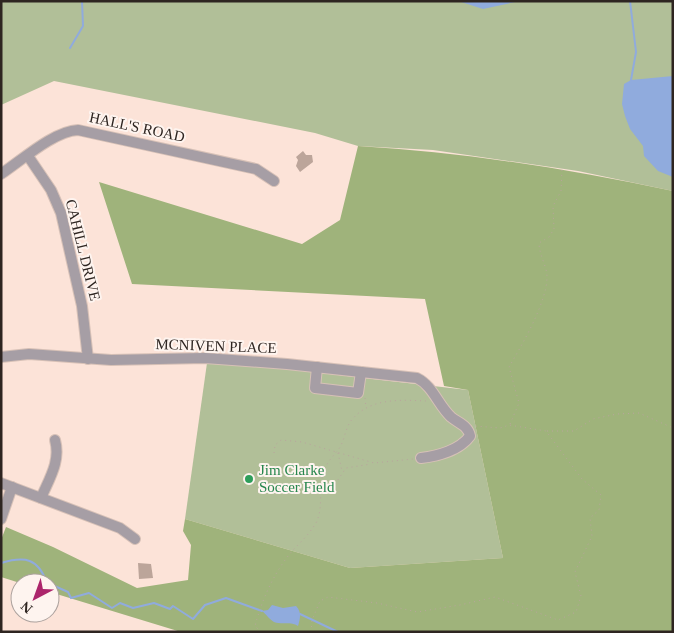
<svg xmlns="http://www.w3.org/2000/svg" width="674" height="633" viewBox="0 0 674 633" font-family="'Times New Roman',serif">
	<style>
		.green { fill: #b1bf98 }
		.forest { fill: #9fb37b }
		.water { fill: #90abdd }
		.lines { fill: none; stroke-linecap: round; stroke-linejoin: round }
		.stream { stroke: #90abdd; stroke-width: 2 }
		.building { fill: #bca59a }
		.minor-casing { stroke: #d7c1b7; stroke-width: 12 }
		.path { stroke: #b9a59d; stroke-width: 1; stroke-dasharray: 1 4; stroke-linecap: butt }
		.minor { stroke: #a69ea5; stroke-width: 10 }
		.leisure-dot { fill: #2e9e5b; stroke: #fef4ef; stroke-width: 2 }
		.labels { text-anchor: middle; stroke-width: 4; stroke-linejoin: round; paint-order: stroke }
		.street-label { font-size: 15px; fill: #2e2521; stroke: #fef4ef }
		.leisure-label { font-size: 15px; fill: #27864d; stroke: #fef4ef; text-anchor: start }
	</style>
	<rect width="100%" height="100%" fill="#fce3d8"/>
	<g class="green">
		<polygon points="1,1 673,1 673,191 578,171 433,150 358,146 315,133 54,81 1,105"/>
		<polygon points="207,363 260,366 468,390 503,558 350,568 185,519"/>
	</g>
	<path class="forest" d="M358 146C464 152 568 169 673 191V632H181L50 592V583H20L1 577V540L6 527 53 547 137 588 188 580 191 545 183 531 185 519 350 568 503 558 468 390 444 386 425 299 132 284 99 182 302 244 340 220Z"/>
	<g class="water">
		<polygon points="458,1 520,1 483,9"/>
		<polygon points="673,76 673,177 658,171 644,156 643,146 630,129 625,116 622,104 624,84 631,80"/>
		<path d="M272 605 283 608 296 606C302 612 300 619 298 626 291 621 282 625 274 622 270 620 266 614 262 611L268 610Z"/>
	</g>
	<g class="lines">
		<g class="stream">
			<polyline points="630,1 636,52 631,80"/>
			<polyline points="70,48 83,26 82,1"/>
			<path d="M1 563C25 556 38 558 47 583"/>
			<polyline points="50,584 68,592 71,598 89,593 112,608 120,603 133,608 154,603 170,609 173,606 193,619 205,605 226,598 262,611"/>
			<polyline points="300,614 338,632"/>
		</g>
	</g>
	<g class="building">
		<polygon points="303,151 306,155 312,155 313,162 300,172 296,166 298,160 296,157"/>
		<polygon points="138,563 151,564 153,578 139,579"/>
	</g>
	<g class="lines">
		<g class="minor-casing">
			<g id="minor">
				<polyline points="28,156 51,190 61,213 82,306 88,359"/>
				<path d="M1 174C22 160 54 131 78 130L256 169 274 181"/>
				<path d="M1 357 29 354 111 360 205 358 287 364 417 378C433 386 438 405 451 417 458 423 468 425 470 436 460 450 438 456 421 458"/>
				<polyline points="317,367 315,388 358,393 361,372"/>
				<polyline points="1,483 120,528 135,539"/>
				<path d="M41 498C49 479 61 461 55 440"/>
				<polyline points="1,519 12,487"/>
			</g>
		</g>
		<g class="path">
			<polyline points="365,398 366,408"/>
			<path d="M510 424 519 403 509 367C522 345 547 302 547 277 547 266 539 255 539 243L549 237 554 229 553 206 561 191 562 169"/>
			<polyline points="547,431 574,431 593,419 617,414 639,413 673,428"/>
			<polyline points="274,453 275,445 281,440 302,442 374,463 413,459"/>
			<polyline points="338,453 342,471"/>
			<polyline points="335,484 346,468 371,464"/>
			<path d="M261 632 255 626C262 599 275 570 294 549 303 540 309 534 316 523 323 509 319 494 322 479 324 465 330 460 338 450 344 443 345 430 350 422 369 397 400 400 427 401"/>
			<polyline points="311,632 312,620 320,601 328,597 377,603 417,612 460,605 495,597 558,620 576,612 581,596 575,572 592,536 590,518 599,510 601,495 582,479 546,431 509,425 500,428 475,426"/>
		</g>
		<use href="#minor" class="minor"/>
	</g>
	<circle class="leisure-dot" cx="249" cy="479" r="5"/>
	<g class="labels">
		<g class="street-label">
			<text transform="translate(137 127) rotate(12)" y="5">HALL'S ROAD</text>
			<text transform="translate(83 250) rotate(76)" y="5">CAHILL DRIVE</text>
			<text transform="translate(216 346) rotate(2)" y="5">MCNIVEN PLACE</text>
		</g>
		<g class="leisure-label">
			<text x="259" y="475">Jim Clarke<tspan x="259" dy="17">Soccer Field</tspan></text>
		</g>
	</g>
	<rect width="674" height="633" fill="none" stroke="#2e2521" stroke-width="5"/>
	<g transform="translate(35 598) rotate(221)"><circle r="24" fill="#fef4ef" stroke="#aba19d"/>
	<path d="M0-4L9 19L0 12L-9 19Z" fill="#ac256b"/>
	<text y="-8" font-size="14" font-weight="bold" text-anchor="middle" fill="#2e2521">N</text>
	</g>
</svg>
